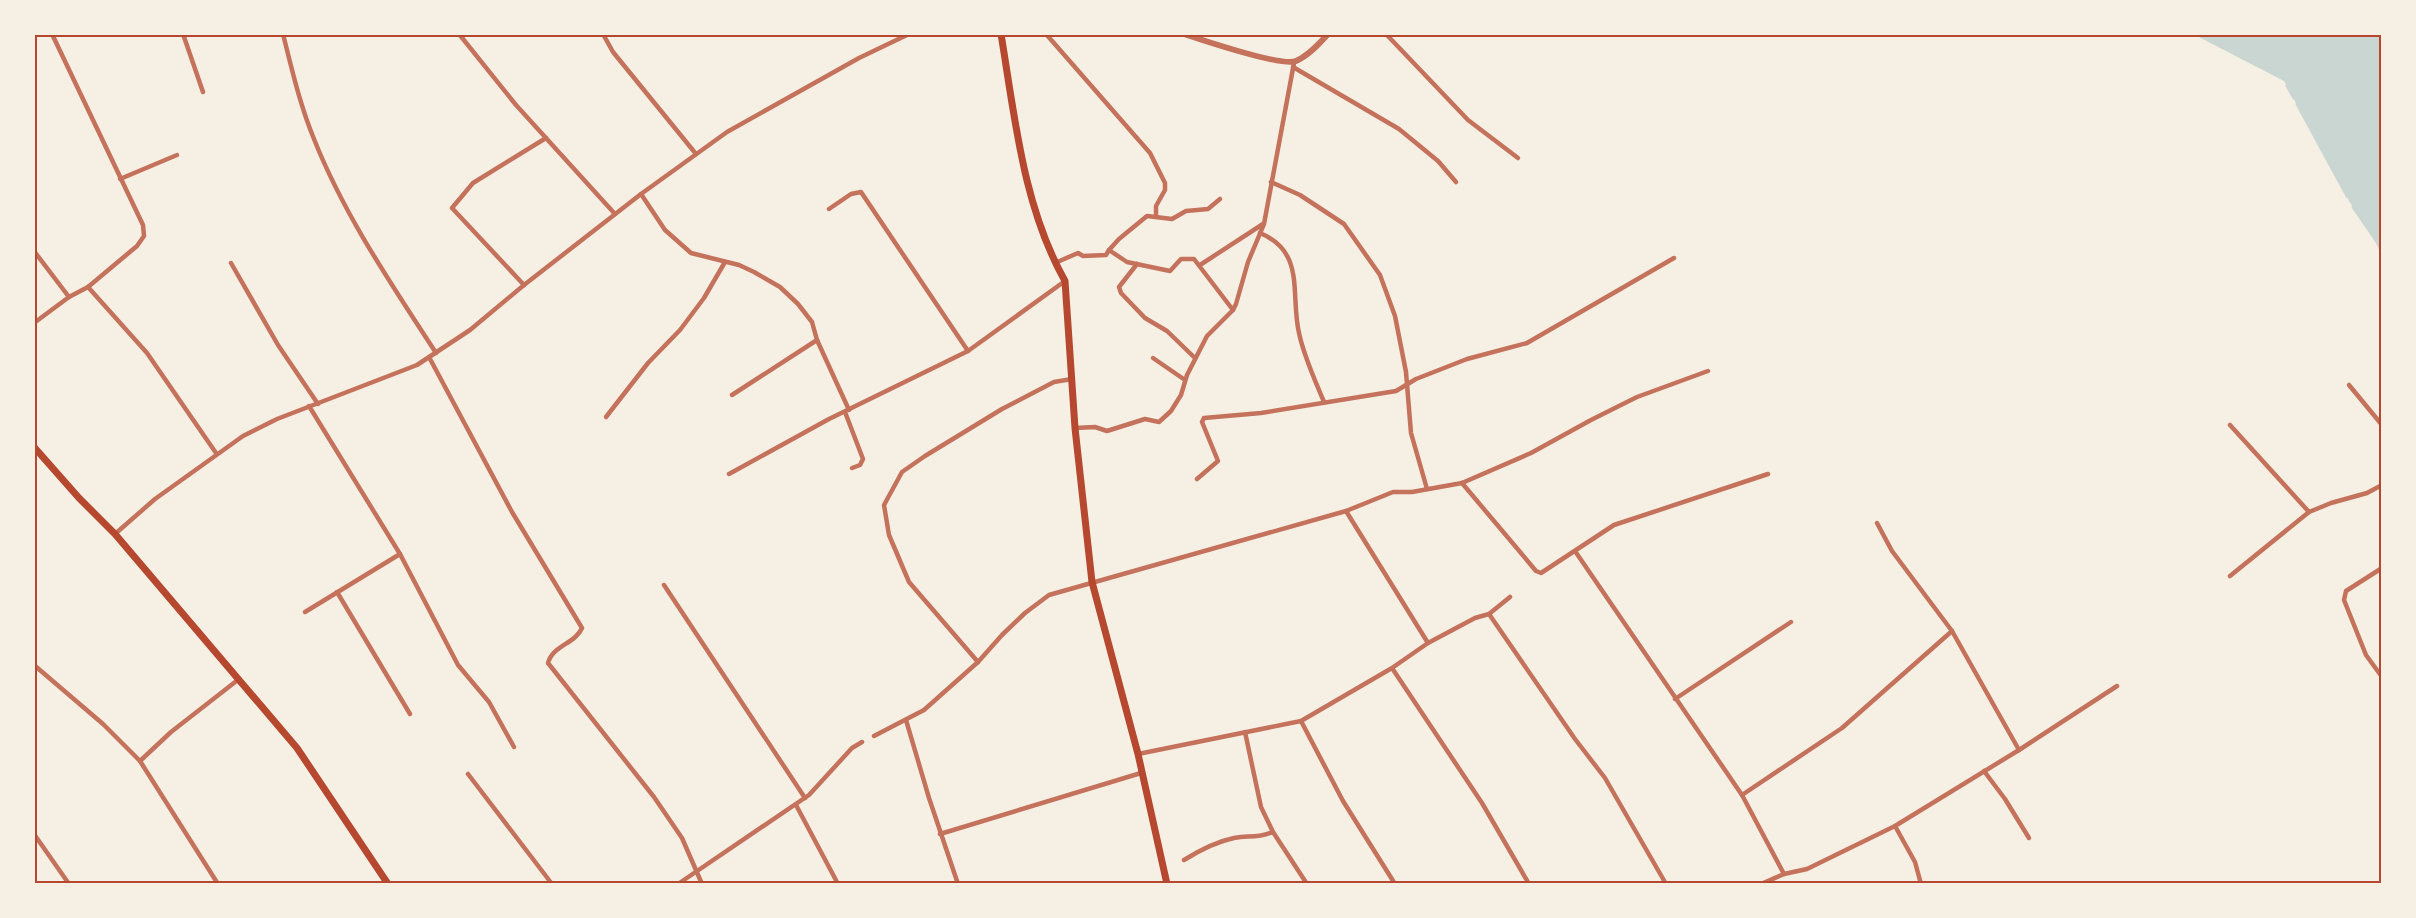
<svg xmlns="http://www.w3.org/2000/svg" width="2416" height="918" viewBox="0 0 2416 918" font-family="'Sofia Sans Condensed',sans-serif">
	<style>
		.water { fill: #c9d6d2 }
		.lines { fill: none; stroke-linecap: round; stroke-linejoin: round }
		.stream { stroke: #c9d6d2; stroke-width: 3 }
		.minor { stroke: #c5725c; stroke-width: 4.5 }
		.tertiary { stroke: #c5725c; stroke-width: 6 }
		.secondary { stroke: #b5482f; stroke-width: 7 }
		.neatline { fill: none; stroke: #b5482f; stroke-width: 2 }
	</style>
	<rect width="100%" height="100%" fill="#f6efe4"/>
	<polygon class="water" points="2195,35 2381,35 2381,252 2377,242 2349,201 2284,81"/>
	<g class="lines">
		<g class="stream">
			<polyline points="2287,86 2294,98"/>
			<polyline points="2297,104 2347,196"/>
			<polyline points="2353,207 2377,242 2382,252"/>
		</g>
		<g class="minor">
			<polyline points="183,34 203,92"/>
			<path d="M283 34C292 70 300 105 314 139 344 215 392 285 436 353"/>
			<polyline points="459,34 516,105 615,214"/>
			<polyline points="603,34 613,52 696,154"/>
			<polyline points="1046,34 1150,153 1165,183 1165,190 1156,206 1156,216"/>
			<polyline points="1386,34 1468,120 1518,158"/>
			<polyline points="1293,67 1399,129 1438,161 1456,182"/>
			<polyline points="120,179 177,155"/>
			<polyline points="1271,182 1300,195 1344,224 1380,275 1395,316 1406,372 1411,433 1427,489"/>
			<polyline points="641,194 665,230 691,253 739,265 754,272 780,287 798,304 812,322 817,340 849,410"/>
			<polyline points="829,209 851,194 861,192 968,351"/>
			<path d="M1260 233C1306 252 1290 294 1299 333 1304 357 1315 380 1324 402"/>
			<polyline points="1109,250 1119,239 1147,216 1172,219 1186,211 1208,209 1220,199"/>
			<polyline points="34,251 69,297"/>
			<polyline points="231,263 278,345 318,404"/>
			<polyline points="1055,263 1078,253 1083,256 1106,255 1109,250 1127,262 1170,271 1181,259 1194,259 1233,310"/>
			<polyline points="1137,264 1119,287 1121,293 1145,318 1167,331 1195,358"/>
			<polyline points="1200,265 1263,224"/>
			<polyline points="524,285 452,208 473,183 546,138"/>
			<polyline points="88,287 147,353 216,453"/>
			<polyline points="34,323 69,297 88,287 137,246 144,236 143,225 52,34"/>
			<path d="M429 357 512 512 582 628C575 644 553 645 548 663L654 797 682 838 702 884"/>
			<polyline points="1153,358 1185,380"/>
			<polyline points="2349,385 2382,425"/>
			<polyline points="732,395 817,340"/>
			<polyline points="309,406 400,554 458,665 489,702 514,747"/>
			<polyline points="845,412 863,459 860,465 852,468"/>
			<polyline points="606,417 648,363 680,330 704,298 725,262"/>
			<polyline points="2230,425 2309,512"/>
			<polyline points="1075,428 1095,427 1107,431 1145,419 1159,422 1171,411 1181,395 1187,375 1207,336 1233,310 1236,304 1248,262 1264,224 1294,63"/>
			<polyline points="729,474 829,419 968,351 1065,281"/>
			<polyline points="1197,479 1218,461 1202,422 1204,418 1261,413 1396,391 1416,379 1467,359 1527,343 1674,258"/>
			<polyline points="1462,483 1536,571 1541,573 1614,525 1768,474"/>
			<polyline points="1346,511 1428,643"/>
			<polyline points="1877,523 1892,551 1952,631 2019,750"/>
			<polyline points="115,534 155,499 243,436 277,419 417,365 470,330 524,285 641,194 727,132 859,58 909,34"/>
			<polyline points="1575,551 1742,795 1784,874"/>
			<polyline points="2382,568 2346,591 2344,600 2366,655 2382,677"/>
			<polyline points="2230,576 2309,512 2331,503 2367,493 2382,485"/>
			<polyline points="664,585 805,798"/>
			<polyline points="337,592 410,714"/>
			<polyline points="305,612 400,554"/>
			<polyline points="1489,614 1575,739 1605,778 1666,884"/>
			<polyline points="978,662 909,582 889,535 884,505 902,472 925,456 1002,409 1054,382 1072,379"/>
			<polyline points="34,665 103,724 140,761 218,884"/>
			<polyline points="1392,668 1482,803 1529,884"/>
			<polyline points="1675,699 1791,622"/>
			<polyline points="906,720 929,798 958,884"/>
			<polyline points="1301,721 1343,801 1395,884"/>
			<polyline points="1245,732 1261,807 1273,832 1307,884"/>
			<polyline points="874,736 924,710 978,662 1002,635 1025,613 1049,595 1346,511 1393,492 1412,492 1462,483 1531,453 1591,420 1637,397 1708,371"/>
			<polyline points="1138,754 1301,721 1392,668 1428,643 1475,618 1489,614 1510,597"/>
			<polyline points="140,761 171,732 239,679"/>
			<polyline points="1984,771 2005,799 2029,838"/>
			<polyline points="468,774 552,884"/>
			<polyline points="1742,795 1842,728 1952,631"/>
			<polyline points="796,805 838,884"/>
			<polyline points="1895,826 1915,862 1921,884"/>
			<polyline points="34,834 69,884"/>
			<polyline points="940,834 1141,773"/>
			<path d="M1184 860C1200 850 1215 842 1234 838 1249 835 1255 839 1273 832"/>
			<polyline points="678,884 809,795 852,748 862,742"/>
			<polyline points="1761,884 1784,874 1807,869 1895,826 2019,750 2117,686"/>
		</g>
		<path class="tertiary" d="M1184 34C1202 40 1283 67 1296 61 1308 56 1319 44 1328 34"/>
		<g class="secondary">
			<path d="M1001 34C1015 118 1023 206 1065 281L1075 428 1092 582 1138 754 1167 884"/>
			<polyline points="34,447 79,498 115,534 297,748 388,884"/>
		</g>
	</g>
	<rect width="2416" height="918" fill="none" stroke="#f6efe4" stroke-width="72"/>
	<rect x="36" y="36" width="2344" height="846" class="neatline"/>
</svg>
